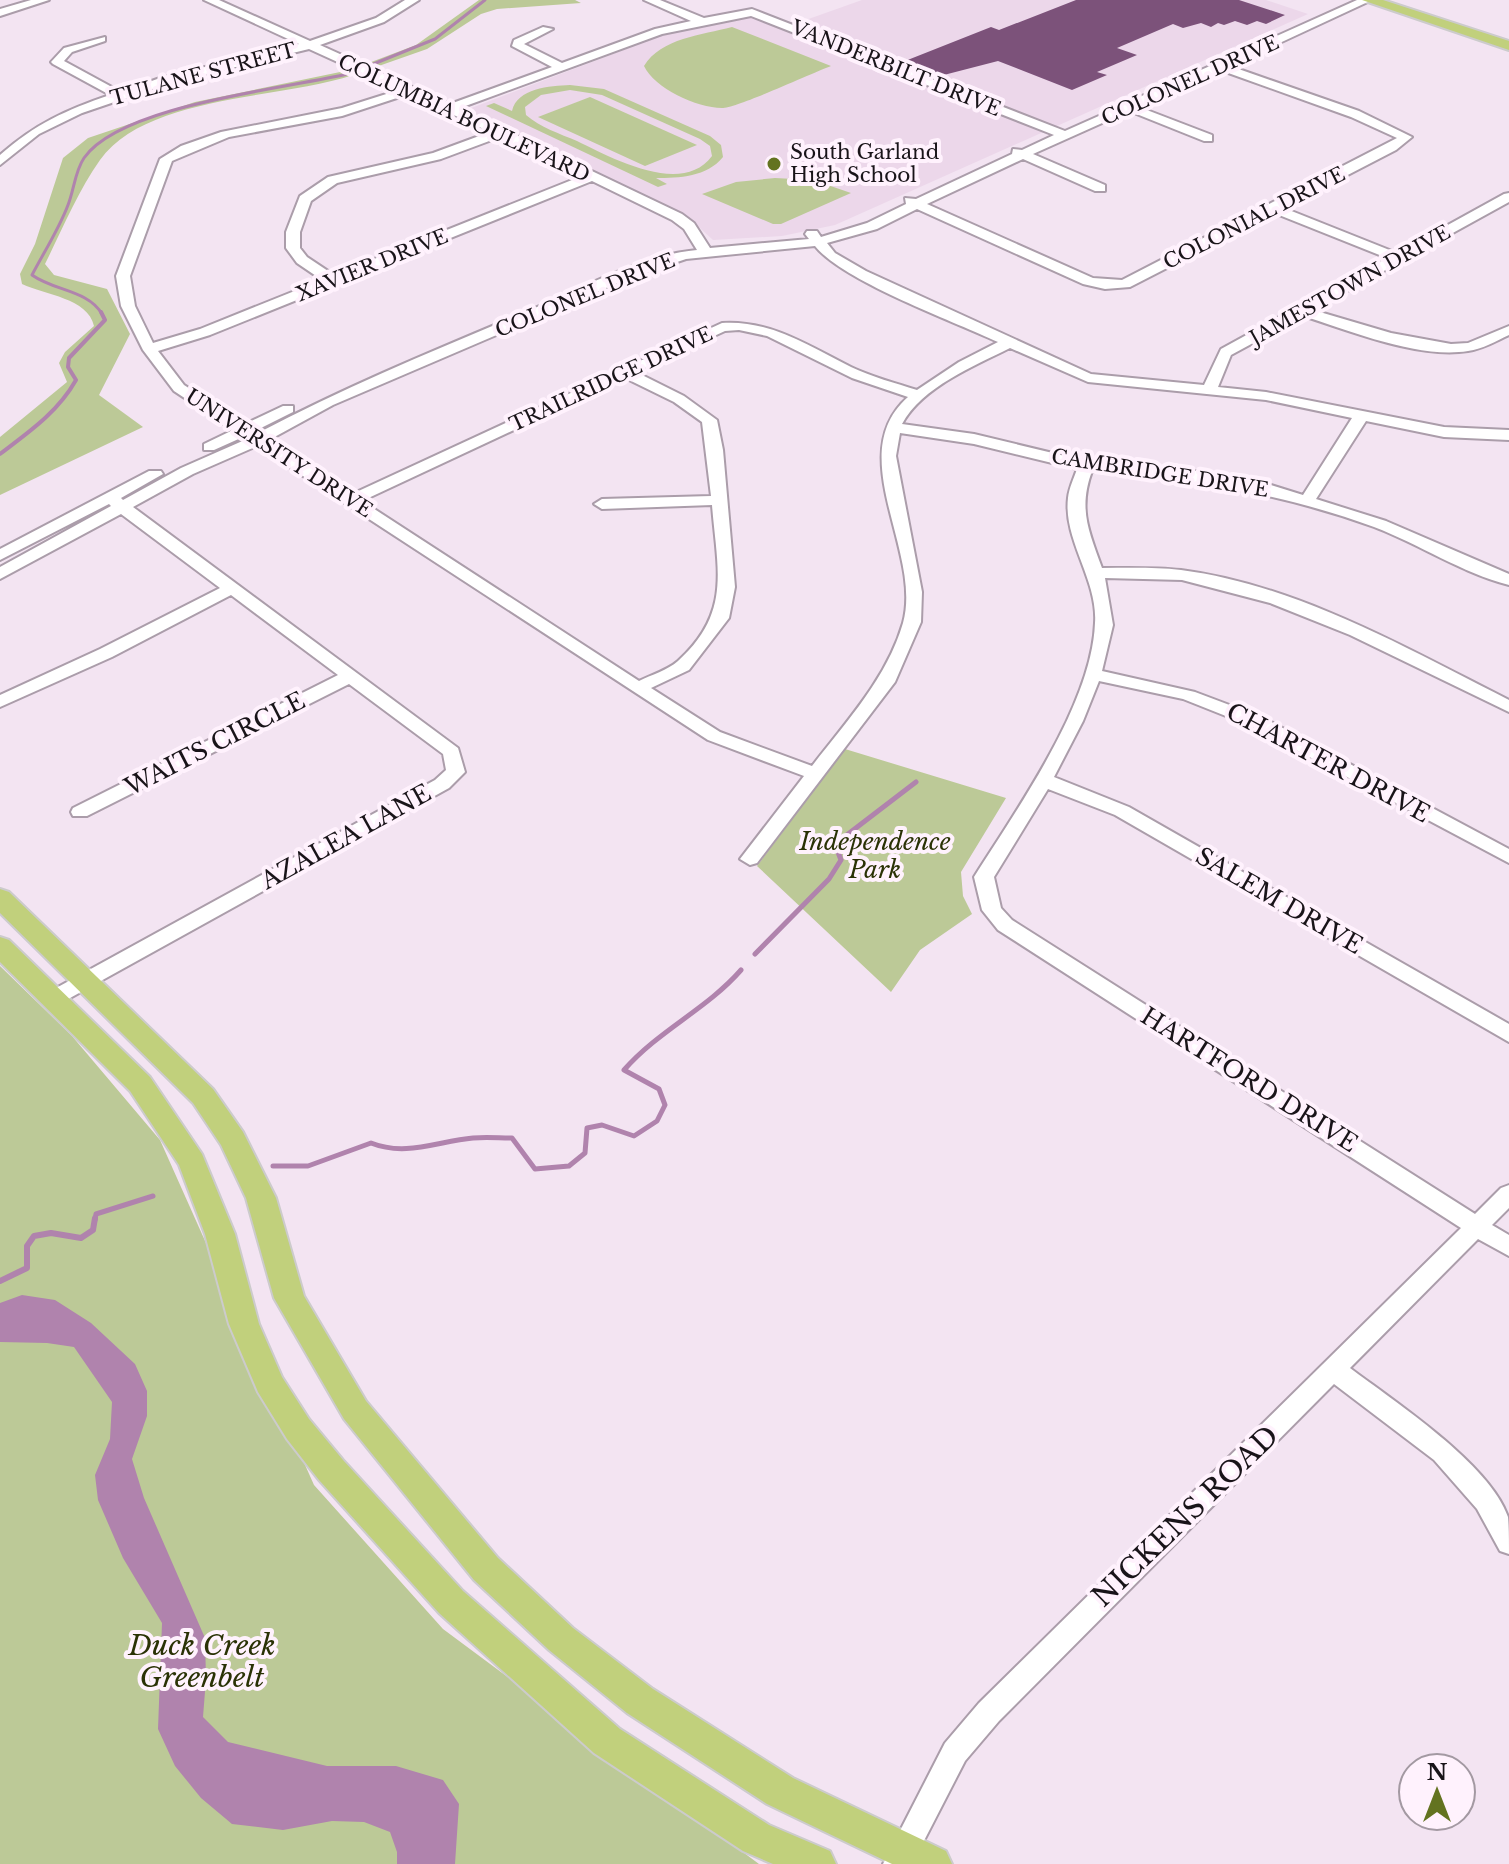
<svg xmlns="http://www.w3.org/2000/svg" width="1509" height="1864" viewBox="0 0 1509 1864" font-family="'Libre Baskerville',serif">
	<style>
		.built { fill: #ecd7ea }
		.green { fill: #bcc997; fill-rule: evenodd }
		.water { fill: #b083ad }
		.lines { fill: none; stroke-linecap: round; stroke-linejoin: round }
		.stream-far3 { stroke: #b083ad; stroke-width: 3 }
		.stream-far2 { stroke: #b083ad; stroke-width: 4 }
		.stream-far1 { stroke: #b083ad; stroke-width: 5 }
		.stream { stroke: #b083ad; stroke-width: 6 }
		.building { fill: #7c527a }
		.minor-casing { stroke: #ab9daa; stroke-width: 4 }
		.major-casing { stroke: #cccbcc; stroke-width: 4 }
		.minor { fill: #fff; fill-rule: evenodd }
		.major { fill: #c1d07c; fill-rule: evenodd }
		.poi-dot { fill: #637320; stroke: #fff2fd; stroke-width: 3 }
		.labels { text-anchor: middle; stroke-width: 8; stroke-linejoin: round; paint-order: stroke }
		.far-street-label { font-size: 20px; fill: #191419; stroke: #fff2fd }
		.far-poi-label { font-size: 20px; fill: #191419; stroke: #fff2fd; text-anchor: start }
		.street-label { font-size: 24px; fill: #191419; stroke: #fff2fd }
		.park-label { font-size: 24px; font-style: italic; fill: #2a3205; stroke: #fff2fd }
		.near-street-label { font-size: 28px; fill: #191419; stroke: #fff2fd }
		.near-park-label { font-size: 28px; font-style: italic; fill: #2a3205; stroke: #fff2fd }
	</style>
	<rect width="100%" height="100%" fill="#f3e4f2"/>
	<polygon class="built" points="862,0 1266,0 1308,14 835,225 782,236 713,240 689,218 466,110 676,30 743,15 756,16 786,27"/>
	<g class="green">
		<polygon points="479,0 575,0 581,3 497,9 481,14 427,49 373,68 366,64 416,45"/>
		<path d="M732 27 831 66C812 73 737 108 722 108 697 108 654 88 644 66 661 38 702 35 732 27Z"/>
		<path d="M345 71 353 75C282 99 146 95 100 160 78 191 62 230 45 264L54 275 107 289 130 334 99 395 143 427 0 495V437L67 382 59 363 65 352 94 326C88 298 45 295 22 284L20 274 35 244 63 158 88 138 195 102Z"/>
		<path d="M570 85 604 89 710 136 721 145 723 157C707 177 679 178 656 178L667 184 658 187 486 106 494 103 512 111C517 88 550 86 570 85ZM570 90 602 95 700 139 710 146 712 156C682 197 610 157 577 141 560 134 540 127 526 115L525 107 541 95Z"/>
		<polygon points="590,97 697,145 645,166 538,117"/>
		<polygon points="775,178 813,180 851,193 781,224 773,224 702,194 736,182"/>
		<polygon points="845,749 1006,798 961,872 963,896 972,914 920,950 891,992 757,866"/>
		<polygon points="0,966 72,1036 160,1140 314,1485 443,1629 759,1864 0,1864"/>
	</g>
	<polygon class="water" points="22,1295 55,1300 91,1323 135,1364 147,1391 147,1416 132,1459 144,1498 205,1638 206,1679 203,1717 228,1742 327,1766 396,1766 443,1780 459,1804 455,1864 397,1864 397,1852 390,1832 364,1822 332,1821 283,1830 232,1824 201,1798 175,1766 158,1729 162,1623 123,1558 98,1500 95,1475 110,1439 112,1402 74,1347 47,1343 0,1342 0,1303"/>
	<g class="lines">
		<g class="stream-far3">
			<polyline points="371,65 435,39 485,0"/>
			<path d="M102 314C88 290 54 291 32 275 44 252 59 229 68 205 74 190 75 171 84 158 121 105 284 89 347 74"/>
		</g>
		<path class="stream-far2" d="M0 454C29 432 58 412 76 380L68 367 69 358 105 320 101 312"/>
		<g class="stream-far1">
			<polyline points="755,954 829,879 841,860 835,844 916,782"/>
			<path d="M273 1166H308L371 1143C406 1157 438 1141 473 1138 486 1137 499 1138 512 1138L535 1169 569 1166 585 1153 587 1128 602 1125 634 1136 657 1121 665 1105 659 1089 624 1070C659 1030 707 1009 741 970"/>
			<polyline points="95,1220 96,1214 153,1196"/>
		</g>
		<polyline class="stream" points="0,1281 27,1268 27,1246 34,1236 51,1233 81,1238 93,1230 95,1218"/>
	</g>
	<polygon class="building" points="1076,0 1239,0 1285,15 1266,24 1257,21 1247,25 1235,21 1224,25 1218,23 1211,27 1201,23 1183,28 1173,24 1117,48 1137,55 1097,72 1107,75 1072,90 998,61 936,77 900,63 991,27 999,30"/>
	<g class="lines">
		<g class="minor-casing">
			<g id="minor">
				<polygon points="31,0 49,0 0,16 0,9"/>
				<path d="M204 0H219L310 41 376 18 405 0H419L384 22 320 45 450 104 552 67 512 46 514 40 543 27 553 29 524 44 562 63 655 29 691 21 644 0H660L704 18 752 9 1065 131 1119 107 1120 102H1128L1210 66V62H1219L1357 0H1372L1230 66 1359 111 1412 137 1396 150 1284 208 1397 253 1504 194 1509 193V202L1313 310 1391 333 1451 344 1468 343 1509 326V335C1496 341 1483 349 1468 351 1418 359 1351 331 1303 316L1231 355 1218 387 1266 392 1444 427 1509 430V440L1444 437 1366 421 1316 499 1386 521 1509 574V585C1462 573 1419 544 1374 527 1278 492 1192 480 1092 471 1078 509 1089 532 1102 568 1128 568 1155 567 1181 570 1297 585 1406 648 1509 700V712L1350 635 1270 603 1182 580 1105 578 1113 625 1102 671 1195 692 1264 718 1509 849V863L1251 726 1183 699 1099 681 1083 721 1054 777 1129 807 1509 1024V1042L1115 815 1048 789 994 877 1001 908 1012 920 1475 1214 1501 1188 1509 1185V1208L1492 1225 1509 1235V1256L1478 1239 1350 1368C1395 1402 1490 1464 1508 1517 1509 1527 1509 1543 1509 1554L1500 1551 1477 1509 1434 1460 1334 1384 999 1721 965 1761 912 1864H883L945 1743 979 1703 1461 1228 998 930 982 910 974 877C1017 809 1092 704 1095 623 1098 580 1063 540 1068 498 1069 488 1074 478 1077 469L974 444 900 433 896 456 922 592 921 622 895 682 757 863 750 865 740 859 804 776 708 740 257 446 193 474 133 507 458 748 465 772 449 788 61 1003H47L44 998 47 993 435 780 446 770 443 754 349 684 87 816H73L71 812 73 808 338 675 231 595 112 657 0 707V695L100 649 220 588 121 514 0 579V567L111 506 109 504 0 560V549L149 471H161L163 474 121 498 123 500 181 468 247 439 243 437 214 450H204V444L233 430 174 391 143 350 121 306 116 276 160 159 181 146 221 132 342 108 399 90 309 49 167 84 82 113 39 134 0 165V155C35 124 66 110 110 95L53 64 51 62 64 48 105 37V41L72 52 64 61 121 92 160 78 299 44ZM751 16 1054 135 1022 150 1013 149 1012 154 916 199 905 198 906 204 867 223 821 237 817 231H807L805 234 809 239 710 248 694 223 682 214 460 108 662 34ZM1220 70 1351 117 1397 138 1122 280 1093 278 927 204 1023 159 1095 191H1105V185L1033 154 1129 111 1204 141H1212V135L1139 107ZM409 94 490 132 433 153 328 177 300 196 286 232V248L297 263 322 280 200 329 153 343 135 306 130 276 172 161 229 137 342 116ZM500 137 582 176 334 275 307 257 300 248V232L311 201 337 183 441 159ZM592 181 672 220 684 229 697 250C642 255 587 286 537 307 443 347 348 385 258 433L255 431 293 412V406H283L245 424 184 385 158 351 210 335ZM917 209 1083 284 1105 289 1130 287 1274 213 1387 258 1221 349 1204 385 1091 374 866 271 835 253 827 243 877 229ZM815 246C843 281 953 321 998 342L959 362 917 390C895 383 872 377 851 367 809 346 771 320 722 323L352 494 269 440 333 405 627 279 686 259ZM739 330 767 336 852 378 908 397C842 455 923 552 903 623 887 678 846 722 812 766L720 732 651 688 689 670 729 618 735 587 723 450 717 420 684 396 636 372 725 331ZM1010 348 1088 382 1266 400 1352 418 1303 495 1268 484 1190 470 1086 461 974 434 902 424C922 387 974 366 1010 348ZM625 378 674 402 702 422 711 496 602 499 594 504 602 509 712 505C717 569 732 612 678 661 668 670 651 675 639 681L362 501Z"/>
			</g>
		</g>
		<g class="major-casing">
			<g id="major">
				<polygon points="1362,0 1383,0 1509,41 1509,50"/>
				<polygon points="0,889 9,892 213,1089 243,1132 276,1198 304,1296 366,1401 498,1558 573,1628 653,1689 793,1778 946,1851 952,1864 892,1864 767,1804 627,1713 549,1650 474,1580 344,1419 274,1298 246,1198 221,1145 193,1103 0,913"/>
				<polygon points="0,937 9,940 150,1077 202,1154 235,1234 259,1324 282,1377 309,1419 343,1460 463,1591 620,1729 769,1825 830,1851 836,1864 773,1864 743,1851 594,1753 439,1613 319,1480 287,1439 258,1392 229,1324 205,1234 179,1165 130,1091 0,962"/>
			</g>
		</g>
		<use href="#minor" class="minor"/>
		<use href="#major" class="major"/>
	</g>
	<circle class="poi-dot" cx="774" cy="164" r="8"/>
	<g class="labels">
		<g class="far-street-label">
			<text transform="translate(896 68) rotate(22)" y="7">VANDERBILT DRIVE</text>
			<text transform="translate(203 74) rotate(-15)" y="7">TULANE STREET</text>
			<text transform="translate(1190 80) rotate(-24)" y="7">COLONEL DRIVE</text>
			<text transform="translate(464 118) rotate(25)" y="7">COLUMBIA BOULEVARD</text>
			<text transform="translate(1254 218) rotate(-27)" y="7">COLONIAL DRIVE</text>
			<text transform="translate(372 265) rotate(-22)" y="7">XAVIER DRIVE</text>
			<text transform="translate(1350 285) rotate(-29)" y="7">JAMESTOWN DRIVE</text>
			<text transform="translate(585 295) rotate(-22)" y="7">COLONEL DRIVE</text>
			<text transform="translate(611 379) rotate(-25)" y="7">TRAILRIDGE DRIVE</text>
			<text transform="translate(279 453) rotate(33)" y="7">UNIVERSITY DRIVE</text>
			<text transform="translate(1160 473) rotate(9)" y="7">CAMBRIDGE DRIVE</text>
		</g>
		<g class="far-poi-label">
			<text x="790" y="159">South Garland<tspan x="790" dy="23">High School</tspan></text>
		</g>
		<g class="street-label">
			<text transform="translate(215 744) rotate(-27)" y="8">WAITS CIRCLE</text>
			<text transform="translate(1328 763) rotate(28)" y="8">CHARTER DRIVE</text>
			<text transform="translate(346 837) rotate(-29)" y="8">AZALEA LANE</text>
			<text transform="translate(1279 901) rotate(30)" y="8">SALEM DRIVE</text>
			<text transform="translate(1249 1080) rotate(32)" y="8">HARTFORD DRIVE</text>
		</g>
		<g class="park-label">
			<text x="875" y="850">Independence<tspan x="875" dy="28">Park</tspan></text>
		</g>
		<g class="near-street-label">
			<text transform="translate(1185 1516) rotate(-44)" y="10">NICKENS ROAD</text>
		</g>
		<g class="near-park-label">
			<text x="202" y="1655">Duck Creek<tspan x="202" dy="32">Greenbelt</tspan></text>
		</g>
	</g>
	<g transform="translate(1437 1792)"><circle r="38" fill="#fff2fd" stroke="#a399a2" stroke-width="2"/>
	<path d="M0-6L14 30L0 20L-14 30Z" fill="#637320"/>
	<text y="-12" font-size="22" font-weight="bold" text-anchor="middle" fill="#191419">N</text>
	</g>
</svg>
